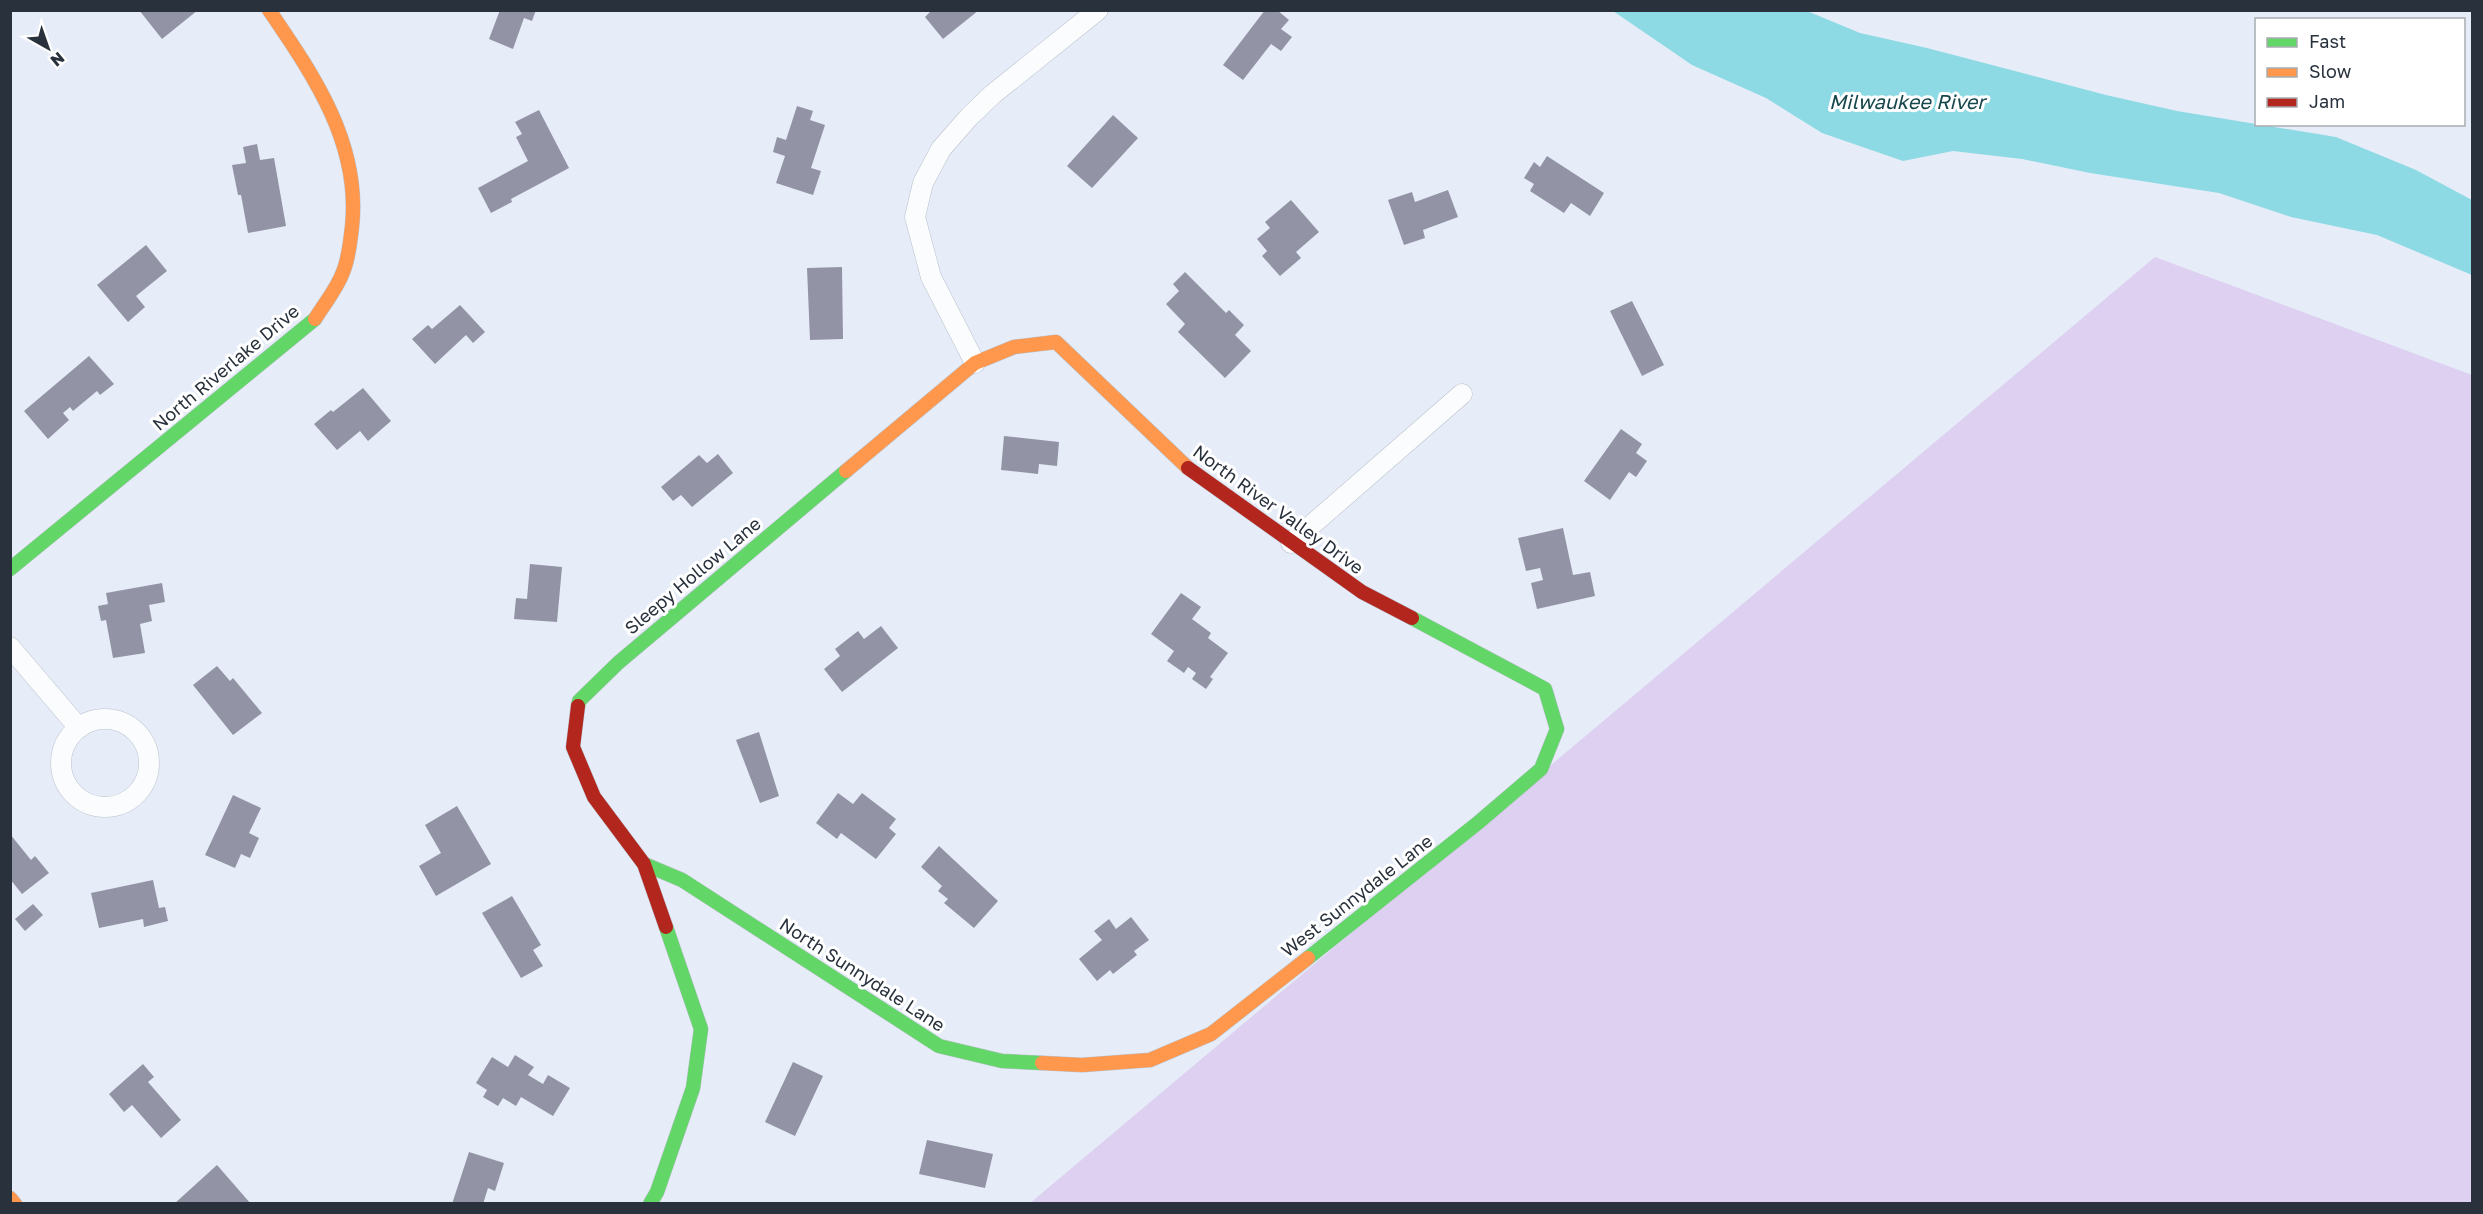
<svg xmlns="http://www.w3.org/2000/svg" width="2483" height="1214" viewBox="0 0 2483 1214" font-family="'Golos Text',sans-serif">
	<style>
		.green { fill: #ddd0f0 }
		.water { fill: #8ddae4 }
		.building { fill: #9294a5 }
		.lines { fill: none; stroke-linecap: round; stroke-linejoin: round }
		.street-casing { stroke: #bac1cb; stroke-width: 21 }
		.fast-casing { stroke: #bac1cb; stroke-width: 15 }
		.slow-casing { stroke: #bac1cb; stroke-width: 15 }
		.jam-casing { stroke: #bac1cb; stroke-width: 15 }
		.street { stroke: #fbfcfe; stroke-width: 20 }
		.fast { stroke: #63d668; stroke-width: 14 }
		.slow { stroke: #ff974d; stroke-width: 14 }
		.jam { stroke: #b3261e; stroke-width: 14 }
		.labels { text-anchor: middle; stroke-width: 6; stroke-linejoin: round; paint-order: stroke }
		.street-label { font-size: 18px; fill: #28313c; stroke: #fff }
		.water-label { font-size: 20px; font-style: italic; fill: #16474c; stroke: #fff }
	</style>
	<rect width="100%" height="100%" fill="#e6edf8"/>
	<polygon class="green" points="2155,257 2472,375 2472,1203 1029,1204"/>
	<polygon class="water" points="1613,11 1807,11 1860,33 1927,48 2106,95 2177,111 2336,137 2416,170 2472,200 2472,275 2377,235 2291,217 2219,193 2090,173 2022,159 1953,151 1903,161 1822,133 1766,98 1692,65"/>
	<g class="building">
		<polygon points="139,10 198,10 162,39"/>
		<polygon points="500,10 536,10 532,21 524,18 513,49 489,39"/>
		<polygon points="932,10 979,10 943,39 925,17"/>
		<polygon points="1265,10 1277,10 1289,20 1281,29 1292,37 1281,51 1271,44 1243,80 1223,65"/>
		<polygon points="797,106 813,111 810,120 825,125 811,168 821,171 813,195 776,183 785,156 773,152 777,137 786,140"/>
		<polygon points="539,110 569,168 511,199 512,202 491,213 478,188 528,161 516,137 522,134 515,122"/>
		<polygon points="1113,115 1138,138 1092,188 1067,166"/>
		<polygon points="257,144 260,160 274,158 286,226 248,233 241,195 238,195 232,165 246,163 243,147"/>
		<polygon points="1547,156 1604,193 1590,216 1571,203 1564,213 1530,191 1534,184 1524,178 1534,162 1540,167"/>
		<polygon points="1448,190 1458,217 1423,230 1425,238 1404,245 1388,200 1412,192 1415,202"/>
		<polygon points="1291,200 1319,232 1296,252 1301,258 1280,276 1262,256 1267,251 1257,239 1270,228 1265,222"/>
		<polygon points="146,245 167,271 136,296 145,307 128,322 97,285"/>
		<polygon points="842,267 843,339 810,340 807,268"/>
		<polygon points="1185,272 1226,313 1229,310 1244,325 1235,335 1251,351 1225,378 1178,332 1185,324 1166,304 1179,291 1173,284"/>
		<polygon points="1632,301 1664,365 1642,376 1610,311"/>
		<polygon points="460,305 485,332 473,343 466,335 435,364 412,339 428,325 432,329"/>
		<polygon points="89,356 114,384 100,395 97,391 73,411 70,407 63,413 69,420 48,439 24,411"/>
		<polygon points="363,388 391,421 368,441 360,431 337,450 314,424 331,410 333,412"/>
		<polygon points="1621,429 1642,444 1636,453 1647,461 1636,477 1629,472 1610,500 1584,481"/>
		<polygon points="1004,436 1059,442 1057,466 1039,464 1038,474 1001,470"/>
		<polygon points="718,454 733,473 692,507 681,495 673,501 661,487 699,455 707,463"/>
		<polygon points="1563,528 1573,575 1590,572 1595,596 1537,609 1531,583 1543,580 1540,568 1526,571 1518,538"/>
		<polygon points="530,564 562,567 557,622 514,619 516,598 527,599"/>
		<polygon points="162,583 165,602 149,605 152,621 140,624 145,653 113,658 106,620 101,621 98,606 108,604 106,593"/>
		<polygon points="1181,593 1201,607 1192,619 1211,633 1208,638 1228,653 1210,677 1213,679 1206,689 1192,679 1196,673 1188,667 1184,673 1167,661 1174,651 1151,634"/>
		<polygon points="881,626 898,648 842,692 824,669 840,656 835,649 858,631 864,639"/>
		<polygon points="217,666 230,681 233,678 262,713 233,735 193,685"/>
		<polygon points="759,732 779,796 760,803 736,740"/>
		<polygon points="838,793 853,804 862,793 896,819 889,828 896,834 876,859 841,833 837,839 816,823"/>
		<polygon points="233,795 261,808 249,833 259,838 250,858 241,854 235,868 205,855"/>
		<polygon points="457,806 491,864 436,896 419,866 441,853 425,825"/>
		<polygon points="10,834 31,860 35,856 49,873 22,894 10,879"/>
		<polygon points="939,846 998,901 974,928 944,903 948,899 938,891 942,886 921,867"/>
		<polygon points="153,880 159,908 165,907 168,921 144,927 143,919 99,928 91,893"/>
		<polygon points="512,896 541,945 533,950 543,966 521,978 482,913"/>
		<polygon points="33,904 43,915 25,931 15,919"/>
		<polygon points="1131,917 1149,940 1134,951 1137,955 1113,974 1110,970 1097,981 1079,959 1102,940 1094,931 1109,919 1116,929"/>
		<polygon points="515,1055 534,1067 528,1075 543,1084 548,1075 570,1088 553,1116 521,1097 516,1106 503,1098 498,1106 483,1097 487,1090 476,1083 492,1057 508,1067"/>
		<polygon points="793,1062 823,1076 795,1136 765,1122"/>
		<polygon points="143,1064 154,1077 148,1082 181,1120 161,1138 132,1105 124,1112 109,1094"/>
		<polygon points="927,1140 993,1154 985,1188 919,1174"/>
		<polygon points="469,1152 504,1163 495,1191 488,1188 483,1204 452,1204"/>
		<polygon points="217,1165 251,1204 174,1204"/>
	</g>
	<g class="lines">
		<g class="street-casing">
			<g id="street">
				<polyline points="975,363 931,277 915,217 923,183 941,149 969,117 993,94 1098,10"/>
				<polyline points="1291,543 1462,394"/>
				<polyline points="10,647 79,728"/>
				<circle cx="105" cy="763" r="44"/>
			</g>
		</g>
		<g class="fast-casing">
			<g id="fast">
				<polyline points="10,569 315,319"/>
				<polyline points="578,706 579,701 618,663 846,471"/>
				<polyline points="644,864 682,880 939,1046 1002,1061 1042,1063"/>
				<polyline points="1308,958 1479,822 1541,769 1557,729 1545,689 1412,618"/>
				<polyline points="650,1204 657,1192 693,1088 701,1029 666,927"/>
			</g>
		</g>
		<g class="slow-casing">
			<g id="slow">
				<path d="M269 10C314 76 361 144 352 227 350 242 349 258 343 272 337 289 324 304 315 319"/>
				<polyline points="846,471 975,363 1014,347 1056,342 1188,468"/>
				<polyline points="1042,1063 1082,1065 1150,1060 1211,1034 1308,958"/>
				<polyline points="10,1198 15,1204"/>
			</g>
		</g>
		<g class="jam-casing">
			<g id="jam">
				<polyline points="1188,468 1362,592 1412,618"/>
				<polyline points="578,706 573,747 594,797 644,864 666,927"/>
			</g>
		</g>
		<use href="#street" class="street"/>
		<use href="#fast" class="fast"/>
		<use href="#slow" class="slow"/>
		<use href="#jam" class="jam"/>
	</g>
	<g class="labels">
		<g class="street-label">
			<text transform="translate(226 368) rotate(-40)" y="6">North Riverlake Drive</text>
			<text transform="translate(1278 510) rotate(36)" y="6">North River Valley Drive</text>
			<text transform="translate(693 576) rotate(-40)" y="6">Sleepy Hollow Lane</text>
			<text transform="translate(1357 896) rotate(-38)" y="6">West Sunnydale Lane</text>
			<text transform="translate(862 975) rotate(33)" y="6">North Sunnydale Lane</text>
		</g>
		<g class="water-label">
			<text x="1907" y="109">Milwaukee River</text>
		</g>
	</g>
	<rect width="2483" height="1214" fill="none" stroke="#28313c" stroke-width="24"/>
	<rect x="2255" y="18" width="210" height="108" fill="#ffffff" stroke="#a9adb1" stroke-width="1.5"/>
	<rect x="2267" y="38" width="30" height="9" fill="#63d668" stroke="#a9adb1" stroke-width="1.5"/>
	<text x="2309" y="48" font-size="18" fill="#28313c">Fast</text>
	<rect x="2267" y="68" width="30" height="9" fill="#ff974d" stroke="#a9adb1" stroke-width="1.5"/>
	<text x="2309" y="78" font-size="18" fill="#28313c">Slow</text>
	<rect x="2267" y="98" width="30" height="9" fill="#b3261e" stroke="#a9adb1" stroke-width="1.5"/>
	<text x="2309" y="108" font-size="18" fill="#28313c">Jam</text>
	<g transform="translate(48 48) rotate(140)" stroke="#ffffff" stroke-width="4.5" paint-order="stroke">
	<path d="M0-4.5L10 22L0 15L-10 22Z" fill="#28313c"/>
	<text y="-9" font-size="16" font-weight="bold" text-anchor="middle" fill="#28313c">N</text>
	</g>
</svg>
